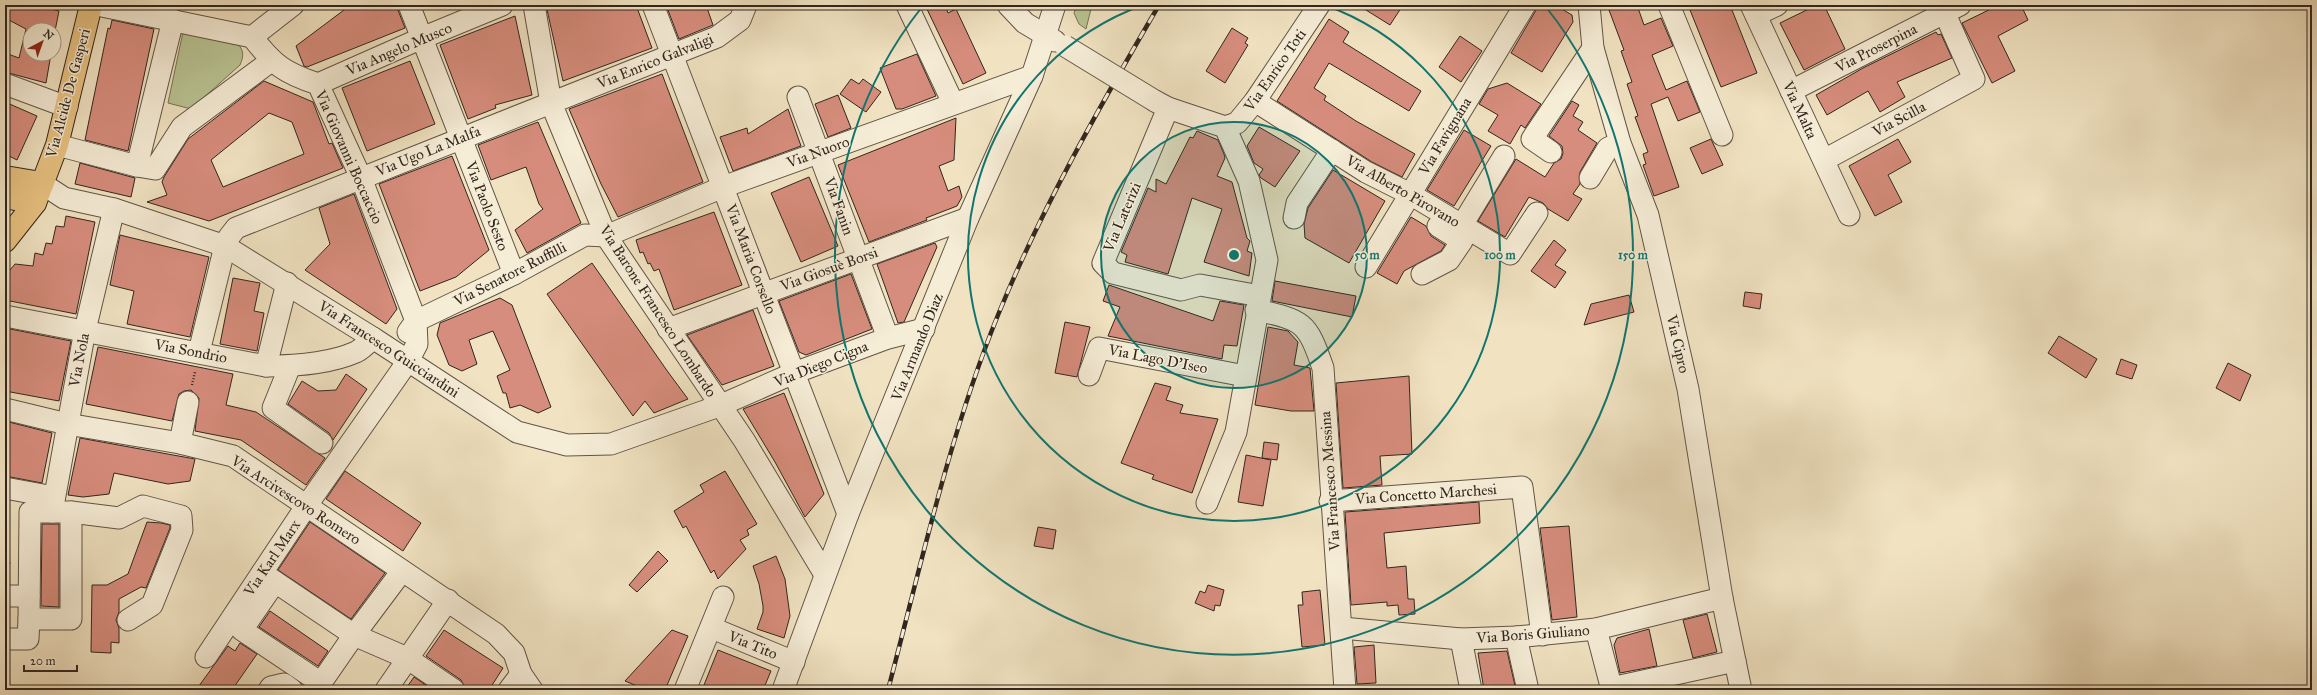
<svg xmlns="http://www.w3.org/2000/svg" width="2317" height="695" viewBox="0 0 2317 695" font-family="'IM FELL Great Primer',serif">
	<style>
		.green { fill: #b9c493; stroke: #757558 }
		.building { fill: #d78d7d; stroke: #31261e; fill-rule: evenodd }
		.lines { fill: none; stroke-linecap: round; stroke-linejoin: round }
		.minor-casing { stroke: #615547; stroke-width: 23 }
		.major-casing { stroke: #31261e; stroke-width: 24 }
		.path { stroke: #31261e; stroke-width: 2.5; stroke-dasharray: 1 2; stroke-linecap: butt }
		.minor { stroke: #f6edd7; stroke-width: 21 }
		.major { stroke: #e8c281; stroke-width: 22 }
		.rail-casing { stroke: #31261e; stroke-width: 4.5 }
		.rail { stroke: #f6edd7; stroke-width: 3; stroke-dasharray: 9; stroke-linecap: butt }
		.minor-bridge-casing { stroke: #615547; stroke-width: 23; stroke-linecap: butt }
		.minor-bridge { stroke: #f6edd7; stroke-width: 21 }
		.ring { fill: none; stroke: #0f766e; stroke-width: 2 }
		.labels { text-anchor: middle; stroke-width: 3; stroke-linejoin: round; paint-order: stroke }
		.street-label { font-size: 15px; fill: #31261e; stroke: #f6edd7 }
		.centre { fill: #0f766e; stroke: #f6edd7; stroke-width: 2 }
		.ring-label { font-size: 12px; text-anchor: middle; font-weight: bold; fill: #0f766e; stroke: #f6edd7; stroke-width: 3; stroke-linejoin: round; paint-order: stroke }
	</style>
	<rect width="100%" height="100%" fill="#f1e3c2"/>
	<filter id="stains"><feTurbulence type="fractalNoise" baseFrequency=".005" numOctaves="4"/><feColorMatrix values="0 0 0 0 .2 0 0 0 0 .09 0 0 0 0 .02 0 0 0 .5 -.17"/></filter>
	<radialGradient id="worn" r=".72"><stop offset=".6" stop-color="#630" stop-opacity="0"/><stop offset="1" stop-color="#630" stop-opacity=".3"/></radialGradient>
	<g class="green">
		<polygon points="1077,5 1092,5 1086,29 1079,24 1074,13"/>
		<path d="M183 32 237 43C244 50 244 56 240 65L191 109 168 103Z"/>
	</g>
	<g class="building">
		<polygon points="5,5 44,5 43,7 59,11 54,36 54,30 30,30 30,54 51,54 46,83 5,72 5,53 19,58 26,29 5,18"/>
		<polygon points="342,5 396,5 405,28 307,67 304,66 296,46 344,10"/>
		<polygon points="546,5 636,5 652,48 563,81"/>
		<polygon points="666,5 706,5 713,25 679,39"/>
		<polygon points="925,5 945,5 948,13 956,9 986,73 963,84"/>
		<polygon points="1358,5 1403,5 1390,25"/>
		<polygon points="1539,5 1555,5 1572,15 1573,22 1542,72 1511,53"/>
		<polygon points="1624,5 1637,5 1644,25 1661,18 1673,46 1652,55 1666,90 1687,81 1700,112 1678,121 1668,97 1651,104 1679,187 1654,196 1643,165 1646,164 1643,154 1648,152 1635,117 1638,116 1627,84 1632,82 1621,51 1624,50 1609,10"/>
		<polygon points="1688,5 1730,5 1757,73 1721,87"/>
		<polygon points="1817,5 1824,5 1845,49 1804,70 1780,23"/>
		<polygon points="1999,5 2021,5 2028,20 1998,36 2015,71 1992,83 1962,23"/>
		<polygon points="515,16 532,95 495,105 496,108 468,119 440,45"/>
		<polygon points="1329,19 1349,32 1343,42 1421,91 1409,111 1329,63 1314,88 1326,96 1324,100 1356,121 1415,154 1402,177 1372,162 1277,101"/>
		<polygon points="112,20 154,29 128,151 85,140 108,28 110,29"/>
		<polygon points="1232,28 1248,38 1245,43 1248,45 1225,83 1206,71"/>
		<polygon points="1936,32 1938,35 1941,34 1952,58 1897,82 1905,97 1880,112 1868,91 1827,115 1816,95 1863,68"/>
		<polygon points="1460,36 1482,51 1461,82 1439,67"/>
		<polygon points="917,54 936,96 902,109 896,109 880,68"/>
		<polygon points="410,61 435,124 367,151 342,88"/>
		<polygon points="662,74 703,182 618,217 601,184 569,109"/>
		<polygon points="851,79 859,84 863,79 881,92 866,112 840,94"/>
		<path d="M264 81 313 102 329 144 332 143 343 168 209 221 147 202 167 195 162 182 164 177 188 139ZM269 113 292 122 304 154 223 187 211 160Z"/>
		<polygon points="1507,83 1541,104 1525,128 1521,125 1510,144 1488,131 1498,115 1479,104 1488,89"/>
		<polygon points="838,95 851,128 828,137 815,104"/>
		<polygon points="1572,101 1579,105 1573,116 1583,122 1578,130 1597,143 1580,172 1580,184 1573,194 1582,199 1568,221 1548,209 1543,203 1529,197 1505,237 1478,221 1516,159 1545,177 1554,163 1561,159 1563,153 1562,146 1549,136"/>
		<polygon points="5,102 37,116 17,160 5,154"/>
		<polygon points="788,109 801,146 733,171 720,137 747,128 748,134"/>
		<polygon points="956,118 954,160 939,166 948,191 959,186 962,197 957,206 926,218 927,220 869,242 838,165"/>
		<polygon points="538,122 581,223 527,253 515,230 543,209 539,204 526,167 491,180 478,145"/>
		<polygon points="1259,127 1300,151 1275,187 1261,178 1259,175 1263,169 1254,163 1247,146"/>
		<polygon points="1464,130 1491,146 1454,206 1427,190"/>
		<polygon points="1197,131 1218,140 1224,154 1225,158 1217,176 1232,182 1247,238 1250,241 1247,251 1252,253 1249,276 1204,262 1222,209 1192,198 1168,274 1125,262 1127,255 1121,252 1148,188 1156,192 1156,179 1166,184 1190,137 1193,138"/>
		<polygon points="1711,139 1723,165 1702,174 1690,148"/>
		<polygon points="1898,139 1911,162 1888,175 1902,202 1875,216 1849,166"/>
		<polygon points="452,156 489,250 456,277 420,291 379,184"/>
		<polygon points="80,163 135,178 131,197 75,184"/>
		<polygon points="1333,170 1385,201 1349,263 1305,238 1304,224 1308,208"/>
		<polygon points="809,177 838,246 801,262 771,193"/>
		<polygon points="354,194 397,309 386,324 305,270 330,244 319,208"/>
		<polygon points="714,212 742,285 674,310 659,269 654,271 650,263 648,264 643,252 640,253 636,240"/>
		<polygon points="66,216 95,222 76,314 5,300 5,276 15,264 33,266 35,253 43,255 46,243 52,244 56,226 64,227"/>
		<polygon points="1411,217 1426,226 1431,236 1445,245 1441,251 1404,271 1397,284 1377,273"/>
		<polygon points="120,235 209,257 190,337 127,324 134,291 110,285"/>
		<polygon points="1554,240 1566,250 1555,265 1566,272 1555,288 1531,271"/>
		<polygon points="935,243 937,247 904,322 898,323 877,264"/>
		<polygon points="592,263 668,372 688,399 654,413 645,401 633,416 547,294"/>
		<polygon points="851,274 872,329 806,355 799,352 779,301"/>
		<polygon points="233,278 260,283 254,311 264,313 257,351 220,344"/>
		<polygon points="1275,281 1356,296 1352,317 1272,301"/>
		<polygon points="1109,285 1213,321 1220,301 1244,305 1237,346 1224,345 1222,359 1108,336 1120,307 1103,301"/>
		<polygon points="1745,292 1762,294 1760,309 1743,306"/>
		<polygon points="1629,295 1634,312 1584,325 1591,304"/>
		<polygon points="500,298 512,305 551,407 538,413 520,405 510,408 506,393 503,393 497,376 510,370 493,331 469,340 477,364 462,371 449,365 437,335 440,323"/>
		<polygon points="753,310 774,366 722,385 687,335"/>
		<polygon points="1065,322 1090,327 1077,377 1055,373"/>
		<polygon points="1268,327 1288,331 1298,342 1294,365 1310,368 1314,411 1291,411 1255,405"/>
		<polygon points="5,328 71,341 59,401 5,391"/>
		<polygon points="2059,336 2097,359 2086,378 2048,353"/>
		<polygon points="98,347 233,374 226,405 256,412 325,458 306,485 241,440 195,431 199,398 191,390 184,391 179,394 172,421 86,404"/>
		<polygon points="2121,359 2137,365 2132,379 2116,374"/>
		<polygon points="2228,363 2251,375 2240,401 2216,388"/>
		<polygon points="346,374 367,389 333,440 329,433 288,404 302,381 318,391 336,390"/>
		<polygon points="1409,376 1412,454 1380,456 1382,485 1343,488 1336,383"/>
		<polygon points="1155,383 1171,387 1166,400 1183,405 1180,413 1218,419 1192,493 1152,479 1154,475 1121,463"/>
		<polygon points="784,393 824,494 805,517 775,462 743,409"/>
		<polygon points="5,421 52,433 42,483 5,476"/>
		<polygon points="80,438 195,459 190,481 168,484 114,473 109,494 83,497 68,495"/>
		<polygon points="1264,442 1279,444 1277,460 1262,458"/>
		<polygon points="1246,455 1271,460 1263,506 1238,502"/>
		<polygon points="345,471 421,523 403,551 326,499"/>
		<polygon points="725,471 757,524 747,530 749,535 740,540 746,549 718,579 714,570 711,573 686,526 683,528 674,511 704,492 700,485"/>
		<polygon points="1479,502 1480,523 1384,533 1387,568 1406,566 1408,599 1414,599 1415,614 1399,615 1398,605 1387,606 1387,602 1351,605 1345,512"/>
		<polygon points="147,522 161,523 170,525 170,528 146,588 141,587 119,599 119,612 116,620 119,628 119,643 111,642 111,653 91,652 92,585 107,585 128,574"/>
		<polygon points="310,522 385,573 351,619 278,570"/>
		<polygon points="42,524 59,524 59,607 41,606"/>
		<polygon points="1569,526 1577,617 1552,620 1540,528"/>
		<polygon points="1038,527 1056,530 1053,549 1034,546"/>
		<polygon points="658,551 668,561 637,592 629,585"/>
		<polygon points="776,556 785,579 790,616 784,638 757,629 763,612 763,606 759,584 753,566"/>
		<polygon points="1208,585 1224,590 1220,606 1215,605 1214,611 1195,603 1200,591 1205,593"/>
		<polygon points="1320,590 1325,645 1302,647 1298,605 1303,605 1302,592"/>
		<polygon points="270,611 328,651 318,666 259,627"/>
		<polygon points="1707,614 1717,652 1693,658 1683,620"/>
		<polygon points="1649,629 1657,666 1620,673 1614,645 1617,638"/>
		<polygon points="444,630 503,668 489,690 466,690 461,680 426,656"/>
		<polygon points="672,630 688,636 665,690 647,690 625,681"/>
		<polygon points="240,643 257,654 232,690 196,690 228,646 235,651"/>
		<polygon points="1374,645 1376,683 1357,684 1354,647"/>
		<polygon points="718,650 771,671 763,690 702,690"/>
		<polygon points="1507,651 1516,690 1484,690 1478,653"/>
		<polygon points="414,677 433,690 405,690"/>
	</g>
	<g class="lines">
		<g class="minor-casing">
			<g id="minor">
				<path d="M97 5 252 37C274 65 284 73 318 84L361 178 416 321 417 344 408 361 307 505 206 657"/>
				<polyline points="409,5 514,274"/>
				<polyline points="534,5 551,103 606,236 744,440 824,573"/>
				<polyline points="653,5 848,514"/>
				<polyline points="907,5 953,103"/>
				<polyline points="1008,5 1025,23 1055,41"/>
				<polyline points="1589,5 1593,48 1620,143 1648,215 1688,389 1722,598 1741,690"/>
				<polyline points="1669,5 1722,135"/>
				<polyline points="1751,5 1849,215"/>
				<polyline points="1756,15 1777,5"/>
				<polyline points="173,20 137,166 155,169 182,127 271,61"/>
				<polyline points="252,37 293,5"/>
				<polyline points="5,84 67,107"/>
				<polyline points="318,84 422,38 502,5"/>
				<polyline points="1791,91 1960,5"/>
				<polyline points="798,97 888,338"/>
				<polyline points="1155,101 1168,108 1225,127 1249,181 1267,260 1236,432 1207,503"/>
				<polyline points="1255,101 1366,172 1410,194 1510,254 1537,213"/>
				<polyline points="1168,108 1103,263 1113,273 1181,290 1200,285 1260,296"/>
				<polyline points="1225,127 1237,123 1255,101 1319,5"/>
				<polyline points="57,145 137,166"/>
				<polyline points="1551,152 1532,139 1593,48"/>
				<polyline points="1824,160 1974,79 1941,5"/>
				<polyline points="1590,178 1608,148 1620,143"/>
				<polyline points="41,183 64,198 114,209 225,246 373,338 517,432 567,445 611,444 719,406 794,373 888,338 924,329"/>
				<polyline points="1294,218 1297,203 1332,150"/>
				<polyline points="1462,225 1504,156"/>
				<polyline points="1366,267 1525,5"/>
				<polyline points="1422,274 1449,260 1462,241 1438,226"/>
				<path d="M1256 310C1303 320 1307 321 1323 368L1345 690"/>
				<path d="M5 316 266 366C294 366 329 364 356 352 362 349 368 343 373 338"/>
				<polyline points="668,329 968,218"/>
				<polyline points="408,332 416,321 514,274 585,235 606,236 723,187 1032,76"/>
				<polyline points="199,352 225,246 229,237 236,228 717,37 740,20 746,5"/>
				<polyline points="266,366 287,283"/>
				<polyline points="290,366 273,408 322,443"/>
				<polyline points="1089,375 1099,348 1245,376"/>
				<polyline points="5,409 67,424 180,443 233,456 496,634 514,653 521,674 532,690"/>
				<polyline points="180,443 188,402"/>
				<polyline points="5,488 54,497"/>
				<polyline points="1330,501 1522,487 1542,635"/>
				<polygon points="30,512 71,512 71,619 29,619"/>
				<polyline points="52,512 85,330 114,209"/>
				<polyline points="71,512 119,518 143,506 181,516 182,530 152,605 128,620"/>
				<polyline points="262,573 354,635 407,658 454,690"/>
				<polyline points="275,582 242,630 321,683"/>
				<polyline points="5,596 29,596"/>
				<polyline points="712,628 794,662"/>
				<polyline points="1342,628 1461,639 1516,637 1596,629 1722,598"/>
				<polyline points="1596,629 1612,690"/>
				<polyline points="1516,637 1528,690"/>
				<polyline points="5,639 28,639 29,619"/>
				<polyline points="1461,639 1471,690"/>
				<polyline points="1611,688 1735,661"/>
				<polyline points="269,690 271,687 284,684 292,690"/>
				<polyline points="316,690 354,635 402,571"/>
				<polyline points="386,690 448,600"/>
				<polyline points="509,690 521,674"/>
				<polyline points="685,690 723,597"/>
				<polyline points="783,690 848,514 968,218 1032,76 1055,5"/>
			</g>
		</g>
		<g class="major-casing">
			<g id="major">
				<polyline points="5,177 41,183"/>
				<polyline points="5,197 35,203"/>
				<polyline points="5,241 35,203 57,145 91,5"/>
			</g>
		</g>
		<g class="path">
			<polyline points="192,385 195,372"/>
			<polyline points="8,507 9,518"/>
			<polyline points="7,577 6,568 10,562"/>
		</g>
		<use href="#minor" class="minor"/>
		<use href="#major" class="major"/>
		<g class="rail-casing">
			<path id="rail" d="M888 690C921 565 949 436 998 315 1042 207 1100 106 1159 5"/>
		</g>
		<use href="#rail" class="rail"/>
		<g class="minor-bridge-casing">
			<polyline id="minor-bridge" points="1065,46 1155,101"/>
		</g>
		<use href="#minor-bridge" class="minor-bridge"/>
	</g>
	<circle cx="1234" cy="255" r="133" fill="#0f766e" fill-opacity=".12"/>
	<g class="ring">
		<circle cx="1234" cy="255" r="133"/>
		<path d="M1325 5A266 266 0 1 1 1143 5"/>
		<path d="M1546 7A399 399 0 1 1 922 7"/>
	</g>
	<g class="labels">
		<g class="street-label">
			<text transform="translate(1876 48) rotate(-27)" y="5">Via Proserpina</text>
			<text transform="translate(399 49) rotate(-23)" y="5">Via Angelo Musco</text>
			<text transform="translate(655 61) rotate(-22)" y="5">Via Enrico Galvaligi</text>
			<text transform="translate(1275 70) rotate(-55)" y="5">Via Enrico Toti</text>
			<text transform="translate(68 93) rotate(-75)" y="5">Via Alcide De Gasperi</text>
			<text transform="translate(1800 110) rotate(65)" y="5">Via Malta</text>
			<text transform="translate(1899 119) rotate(-28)" y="5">Via Scilla</text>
			<text transform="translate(1445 136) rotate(-59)" y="5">Via Favignana</text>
			<text transform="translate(428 151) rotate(-22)" y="5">Via Ugo La Malfa</text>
			<text transform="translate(818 152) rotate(-20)" y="5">Via Nuoro</text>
			<text transform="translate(349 157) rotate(66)" y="5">Via Giovanni Boccaccio</text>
			<text transform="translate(1403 191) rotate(30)" y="5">Via Alberto Pirovano</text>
			<text transform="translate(487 206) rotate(69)" y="5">Via Paolo Sesto</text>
			<text transform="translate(839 206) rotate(70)" y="5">Via Fanin</text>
			<text transform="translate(1122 217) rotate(-67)" y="5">Via Laterizi</text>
			<text transform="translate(751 259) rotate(69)" y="5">Via Maria Corsello</text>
			<text transform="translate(829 269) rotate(-20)" y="5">Via Giosuè Borsi</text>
			<text transform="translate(510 274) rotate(-27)" y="5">Via Senatore Ruffilli</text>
			<text transform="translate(658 311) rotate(57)" y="5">Via Barone Francesco Lombardo</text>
			<text transform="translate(1678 344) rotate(77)" y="5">Via Cipro</text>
			<text transform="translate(917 347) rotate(-68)" y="5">Via Armando Diaz</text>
			<text transform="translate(389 349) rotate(33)" y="5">Via Francesco Guicciardini</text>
			<text transform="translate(191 351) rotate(11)" y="5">Via Sondrio</text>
			<text transform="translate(1158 359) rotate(11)" y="5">Via Lago D'Iseo</text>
			<text transform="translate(79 360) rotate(-79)" y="5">Via Nola</text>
			<text transform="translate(821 364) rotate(-22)" y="5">Via Diego Cigna</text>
			<text transform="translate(1330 481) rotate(-94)" y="5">Via Francesco Messina</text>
			<text transform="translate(1426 494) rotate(-4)" y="5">Via Concetto Marchesi</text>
			<text transform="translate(296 500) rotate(33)" y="5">Via Arcivescovo Romero</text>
			<text transform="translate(272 558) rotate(-56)" y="5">Via Karl Marx</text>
			<text transform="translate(1533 634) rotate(-4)" y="5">Via Boris Giuliano</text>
			<text transform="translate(753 645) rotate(22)" y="5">Via Tito</text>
		</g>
	</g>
	<circle cx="1234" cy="255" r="6" class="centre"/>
	<g class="ring-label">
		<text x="1367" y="259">50 m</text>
		<text x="1500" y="259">100 m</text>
		<text x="1633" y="259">150 m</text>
	</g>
	<rect width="2317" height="695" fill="none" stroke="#f1e3c2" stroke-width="20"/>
	<rect x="6" y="6" width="2305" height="683" fill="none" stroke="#31261e" stroke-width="2"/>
	<rect x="10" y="10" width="2297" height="675" fill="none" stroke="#31261e"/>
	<g transform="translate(42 42) rotate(41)"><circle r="19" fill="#f6edd7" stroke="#a79d8d"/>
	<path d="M0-3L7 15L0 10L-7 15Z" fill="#8f2418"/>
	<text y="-6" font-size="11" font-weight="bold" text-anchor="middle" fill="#31261e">N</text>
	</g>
	<path d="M24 665v6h53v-6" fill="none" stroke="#31261e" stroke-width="2"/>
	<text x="30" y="665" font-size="12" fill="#31261e" stroke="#f6edd7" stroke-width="3" paint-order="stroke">20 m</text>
	<rect width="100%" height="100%" filter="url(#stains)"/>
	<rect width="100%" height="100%" fill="url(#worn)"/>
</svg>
